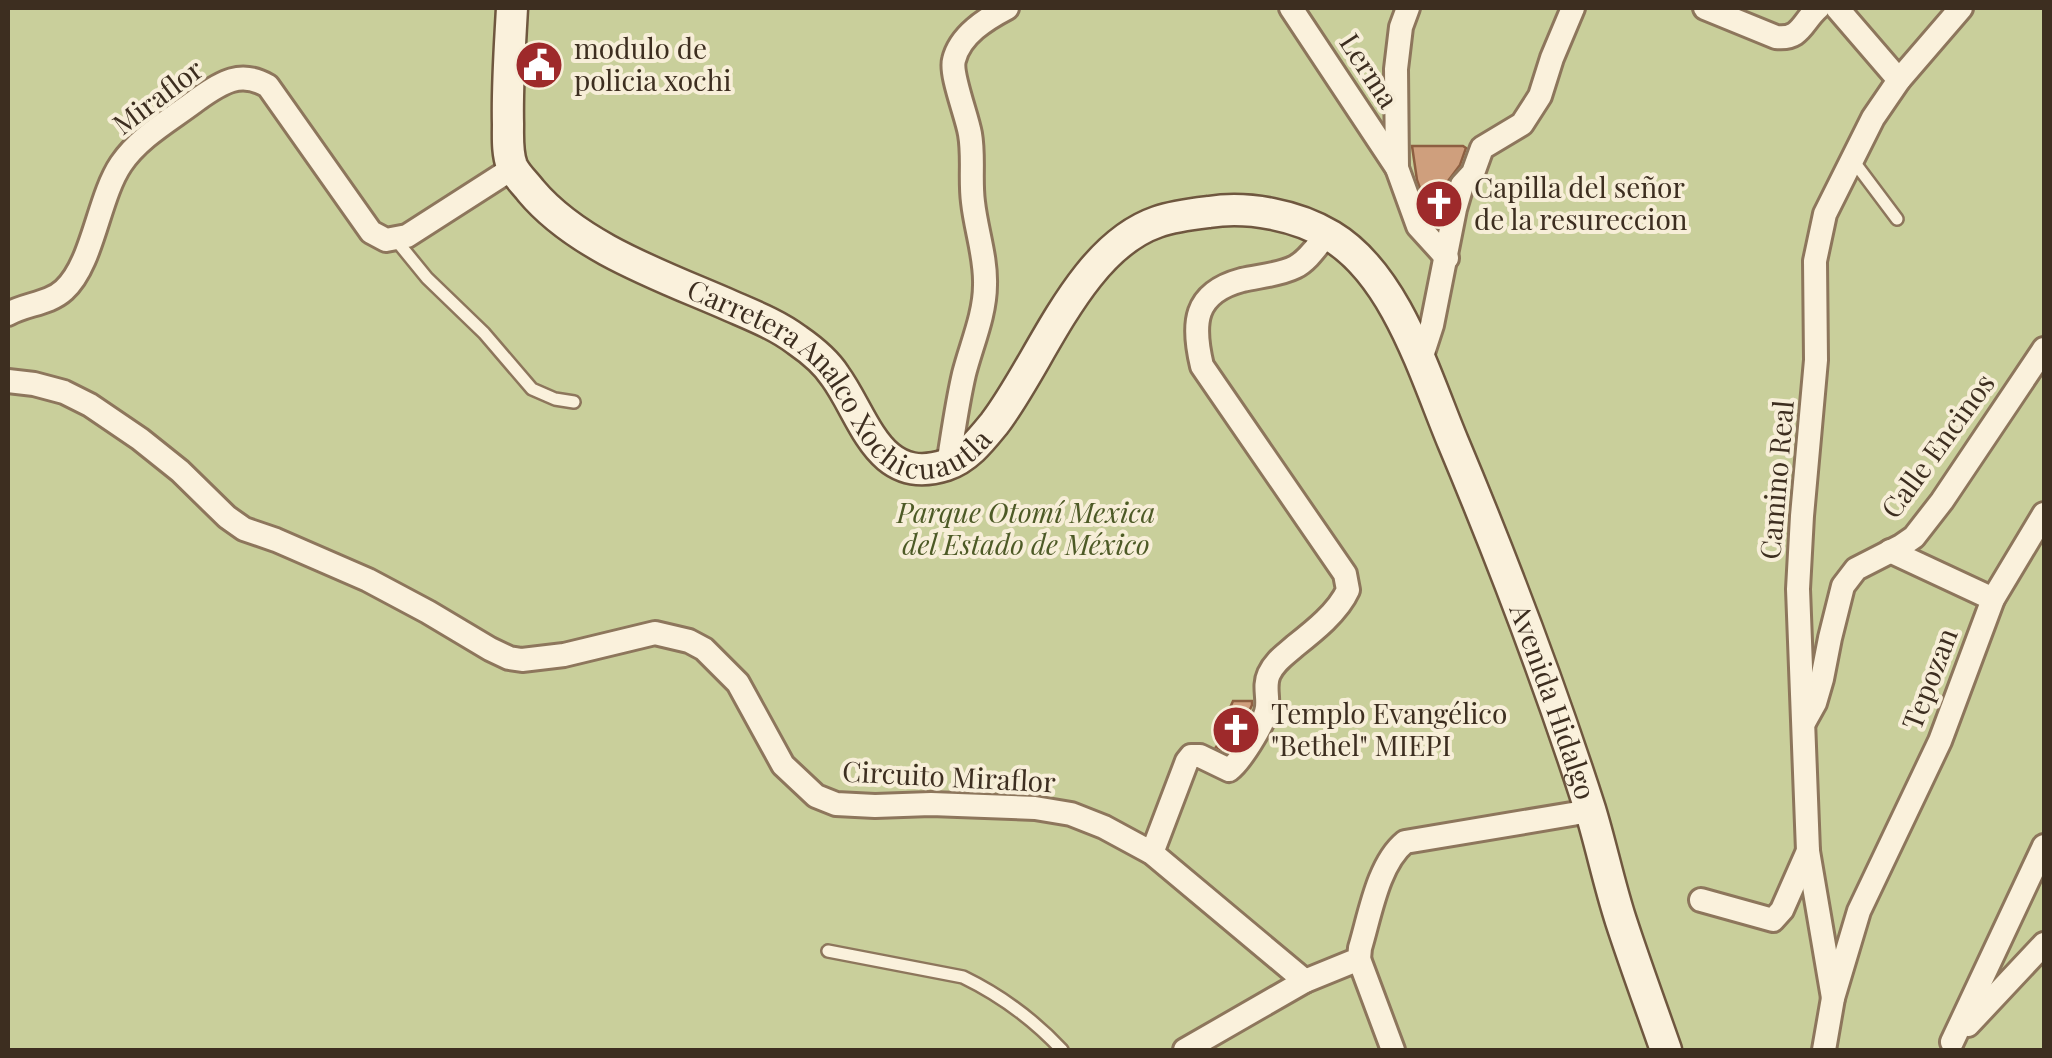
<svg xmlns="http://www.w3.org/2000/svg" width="2052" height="1058" viewBox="0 0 2052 1058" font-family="'Playfair Display',serif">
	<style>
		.green { fill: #c9cf9b }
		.building { fill: #cf9f7d; stroke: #8d5f41; stroke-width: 2.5 }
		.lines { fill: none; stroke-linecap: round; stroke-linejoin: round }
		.lane-casing { stroke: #8d765c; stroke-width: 16 }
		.street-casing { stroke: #8d765c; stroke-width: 28 }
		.secondary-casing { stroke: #6f573f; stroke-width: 35 }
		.lane { stroke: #faf1dc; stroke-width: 11 }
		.street { stroke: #faf1dc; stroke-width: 22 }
		.secondary { stroke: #faf1dc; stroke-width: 30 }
		.labels { text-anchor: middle; stroke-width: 8; stroke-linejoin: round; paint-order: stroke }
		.poi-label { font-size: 28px; fill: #3d2e20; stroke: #f7eed8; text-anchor: start }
		.street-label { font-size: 28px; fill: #3d2e20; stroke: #f7eed8 }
		.park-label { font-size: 28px; font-style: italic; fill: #4d5a26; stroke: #f7eed8 }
	</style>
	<rect width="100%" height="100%" fill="#f0e4c8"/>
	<rect class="green" x="8" y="8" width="2036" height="1042"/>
	<g class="building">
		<polygon points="1412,146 1463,146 1466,148 1460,165 1448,181 1437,224 1431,218 1417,180"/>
		<polygon points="1233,701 1252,701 1252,705 1242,727 1226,752 1216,747 1220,742 1218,735"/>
	</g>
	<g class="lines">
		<g class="lane-casing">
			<g id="lane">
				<polyline points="1852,159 1897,219"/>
				<polyline points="396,240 427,278 484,333 532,389 555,399 574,402"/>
				<path d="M828 951 963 977C1000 995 1034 1020 1062 1050"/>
			</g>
		</g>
		<g class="street-casing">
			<g id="street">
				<polyline points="1291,8 1397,168"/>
				<polyline points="1408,8 1401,27 1396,69 1397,168 1418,226 1447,258"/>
				<path d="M1705 8 1776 37C1801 40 1802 22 1818 8"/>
				<polyline points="1837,8 1899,80"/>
				<path d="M8 314C25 304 49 304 64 290 93 264 98 198 121 164 140 136 172 119 198 99 222 82 241 70 268 86L371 232 386 240 407 236 513 168"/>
				<polyline points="1420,362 1432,325 1455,209 1462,185 1473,173 1482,148 1522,124 1540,96 1552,58 1573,8"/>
				<polyline points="8,381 34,384 64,392 90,405 140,439 180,471 227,517 244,529 276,540 368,580 428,612 490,649 509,658 522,660 564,655 655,633 689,641 704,649 738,683 783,765 816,796 836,804 875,806 931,804 1035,808 1071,814 1104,827 1152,853 1305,981"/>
				<path d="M948 465C953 435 957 404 964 374 971 346 985 315 985 285 986 257 976 230 973 202 970 179 974 157 970 134 967 116 950 74 954 60 960 35 986 19 1007 8"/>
				<polyline points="1890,551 1993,599"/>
				<polyline points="1805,721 1815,703 1822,679 1830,638 1843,586 1856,569 1901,546 1914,537 1942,501 2044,349"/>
				<path d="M1152 853 1187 761 1191 756H1200L1229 770C1240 762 1262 727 1266 712 1270 700 1263 687 1269 674 1275 661 1285 655 1295 646 1314 631 1338 612 1348 590L1345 574 1202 366C1192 324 1193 293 1242 280 1259 276 1279 275 1295 267 1309 260 1318 244 1328 233"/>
				<polyline points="1701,900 1773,920 1782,910 1808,851"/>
				<polyline points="1359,959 1393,1050"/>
				<polyline points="1833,998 1808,851 1798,589 1802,516 1816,360 1815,261 1825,214 1873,118 1899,80 1961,8"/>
				<polyline points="1968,1025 2044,944"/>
				<polyline points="1952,1042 2044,846"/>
				<path d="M1185 1050 1305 981 1359 959 1360 948C1370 915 1378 864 1405 842L1590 811"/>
				<polyline points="1824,1050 1833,998 1859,911 1940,741 1993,599 2044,514"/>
			</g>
		</g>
		<g class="secondary-casing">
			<g id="secondary">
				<path id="s1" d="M512 8C510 46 507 85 508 124 508 137 507 153 512 166 516 175 525 183 531 191 579 248 665 277 731 306 754 316 777 325 797 340 810 349 826 362 835 376 865 417 878 487 946 465 967 458 981 440 994 424 1041 363 1079 249 1157 222 1174 216 1192 214 1209 212 1248 206 1297 215 1331 236 1396 275 1425 375 1453 442 1503 561 1550 685 1590 809 1601 845 1609 884 1621 921 1635 964 1651 1007 1666 1050"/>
			</g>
		</g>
		<use href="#lane" class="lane"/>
		<use href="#street" class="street"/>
		<use href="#secondary" class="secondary"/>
	</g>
	<defs>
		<g id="civic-disc" transform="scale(2.5)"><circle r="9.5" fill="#9e2a2b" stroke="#f7eed8"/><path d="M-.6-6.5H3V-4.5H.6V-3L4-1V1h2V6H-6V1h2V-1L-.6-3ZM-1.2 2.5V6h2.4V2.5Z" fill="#fff"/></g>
		<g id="church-disc" transform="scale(2.5)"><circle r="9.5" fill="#9e2a2b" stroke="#f7eed8"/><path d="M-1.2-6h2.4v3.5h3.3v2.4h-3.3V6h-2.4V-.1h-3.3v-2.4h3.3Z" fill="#fff"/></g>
	</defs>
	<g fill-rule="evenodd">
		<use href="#civic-disc" x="539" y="65"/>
		<use href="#church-disc" x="1439" y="204"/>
		<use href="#church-disc" x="1236" y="730"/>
	</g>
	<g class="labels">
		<g class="poi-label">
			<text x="574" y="59">modulo de<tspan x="574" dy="32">policia xochi</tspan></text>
			<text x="1474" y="198">Capilla del señor<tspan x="1474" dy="32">de la resureccion</tspan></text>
			<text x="1271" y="724">Templo Evangélico<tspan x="1271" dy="32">"Bethel" MIEPI</tspan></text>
		</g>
		<g class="street-label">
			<text transform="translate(1369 71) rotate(57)" y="10">Lerma</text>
			<text transform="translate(158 97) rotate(-37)" y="10">Miraflor</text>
			<text dy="10" stroke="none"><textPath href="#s1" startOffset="568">Carretera Analco Xochicuautla</textPath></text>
			<text transform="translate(1938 446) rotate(-54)" y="10">Calle Encinos</text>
			<text transform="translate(1777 480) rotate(-85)" y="10">Camino Real</text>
			<text transform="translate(1930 679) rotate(-69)" y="10">Tepozan</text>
			<text dy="10" stroke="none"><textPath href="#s1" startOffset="1738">Avenida Hidalgo</textPath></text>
			<text transform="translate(949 777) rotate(3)" y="10">Circuito Miraflor</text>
		</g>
		<g class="park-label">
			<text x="1026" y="523">Parque Otomí Mexica<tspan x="1026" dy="32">del Estado de México</tspan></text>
		</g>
	</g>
	<rect width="2052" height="1058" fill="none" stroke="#3d2e20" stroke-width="20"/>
</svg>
